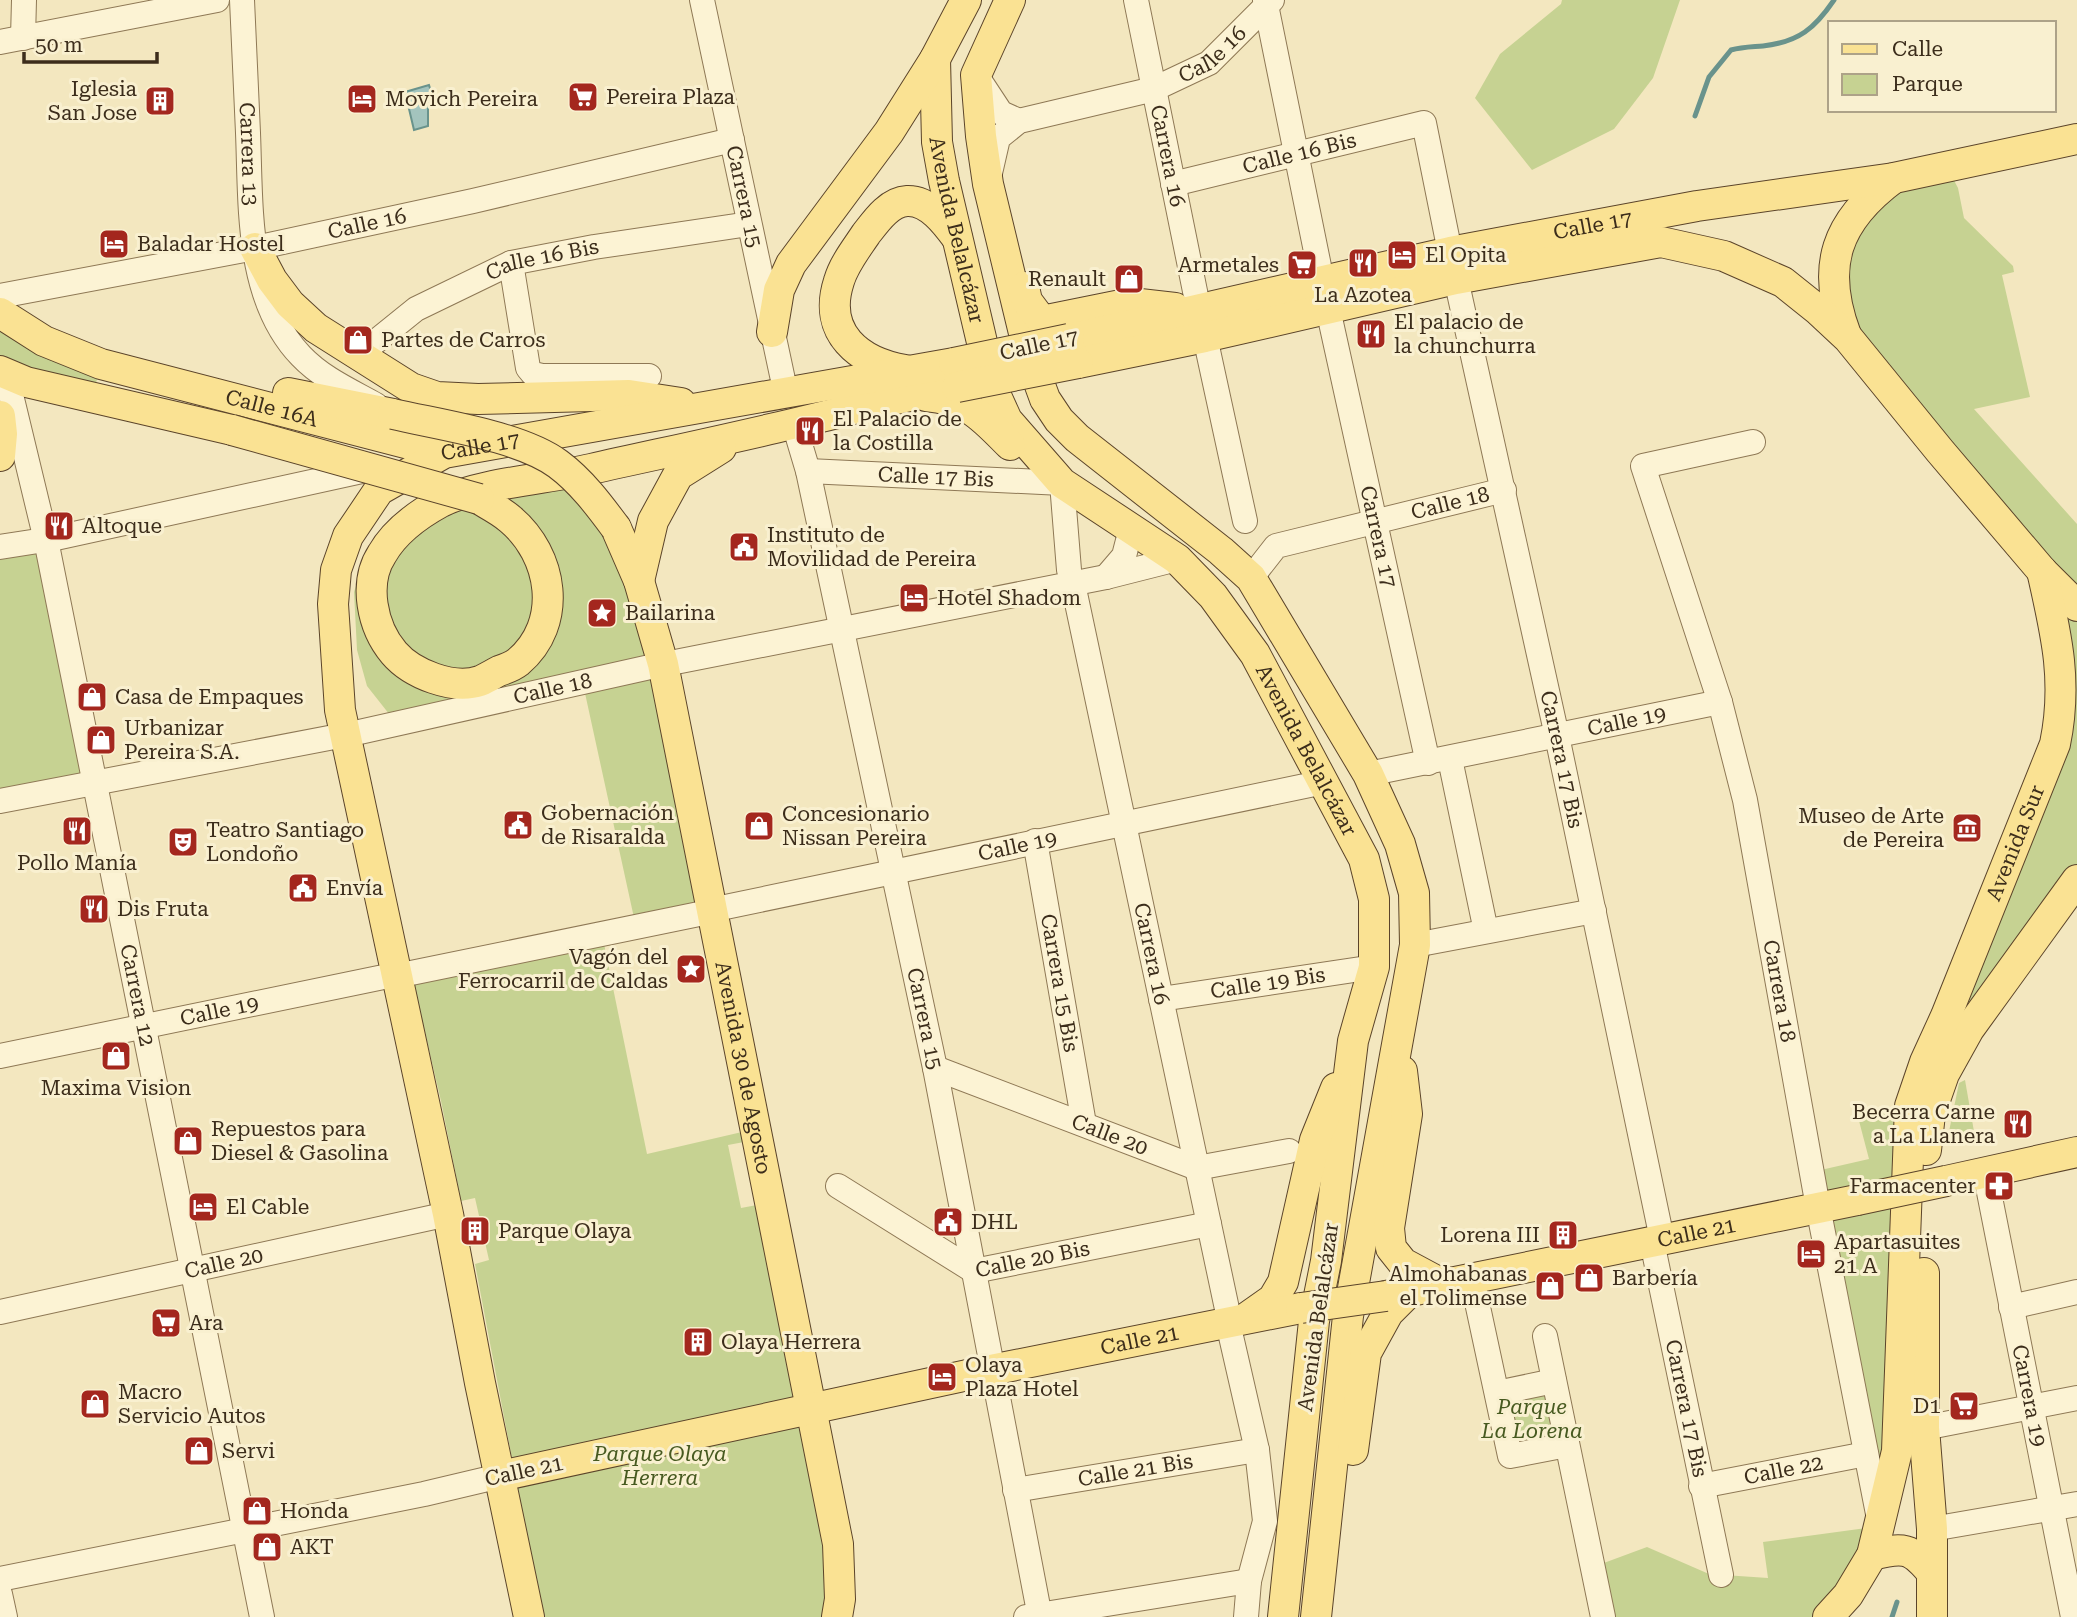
<svg xmlns="http://www.w3.org/2000/svg" width="2077" height="1617" viewBox="0 0 2077 1617" font-family="'Roboto Serif',serif">
	<style>
		.green { fill: #c6d292 }
		.water { fill: #a3c4bd; stroke: #69938c; stroke-width: 2 }
		.lines { fill: none; stroke-linecap: round; stroke-linejoin: round }
		.stream { stroke: #69938c; stroke-width: 5 }
		.minor-casing { stroke: #8e7855; stroke-width: 26 }
		.major-casing { stroke: #5b442a; stroke-width: 32 }
		.minor { stroke: #fcf3d4; stroke-width: 24 }
		.major { stroke: #fae293; stroke-width: 30 }
		.major-bridge-casing { stroke: #5b442a; stroke-width: 32; stroke-linecap: butt }
		.major-bridge { stroke: #fae293; stroke-width: 30 }
		.labels { text-anchor: middle; stroke-width: 6; stroke-linejoin: round; paint-order: stroke }
		.street-label { font-size: 21px; fill: #3c2d1b; stroke: #f9f0d0 }
		.poi-label { font-size: 21px; fill: #3c2d1b; stroke: #f9f0d0; text-anchor: start }
		.park-label { font-size: 21px; font-style: italic; fill: #475a20; stroke: #f9f0d0 }
	</style>
	<rect width="100%" height="100%" fill="#f3e7bf"/>
	<g class="green">
		<polygon points="1562,0 1680,0 1653,78 1614,129 1532,170 1475,98 1500,54 1561,4"/>
		<polygon points="1946,165 1958,188 1964,218 2013,266 2014,272 2002,275 2030,397 1974,409 2077,524 2077,880 1954,1038 2055,744 2042,571 1837,309 1850,220"/>
		<polygon points="0,329 101,364 95,387 31,371 0,356"/>
		<polygon points="568,474 616,528 650,667 699,914 636,927 583,684 397,724 367,686 357,650 354,592 361,570 411,521"/>
		<polygon points="46,540 96,784 0,801 0,547"/>
		<polygon points="602,934 647,1154 742,1132 744,1142 728,1145 741,1208 757,1205 821,1536 826,1575 826,1617 542,1617 475,1264 489,1260 475,1198 461,1201 441,1101 411,973"/>
		<polygon points="1965,1080 1976,1143 1946,1146 1959,1083"/>
		<polygon points="1910,1106 1881,1526 1828,1617 1603,1617 1593,1567 1647,1547 1709,1574 1768,1578 1763,1542 1881,1526 1812,1172 1869,1159 1858,1117"/>
		<polygon points="1554,1381 1567,1445 1510,1456 1497,1393"/>
	</g>
	<polygon class="water" points="429,85 432,95 428,102 428,126 414,130 405,92"/>
	<g class="lines">
		<g class="stream">
			<path d="M1695 116 1709 77 1731 50C1742 47 1752 47 1763 46 1799 42 1815 28 1834 0"/>
			<polyline points="1892,1617 1897,1602"/>
		</g>
		<g class="minor-casing">
			<g id="minor">
				<path id="s1" d="M242 0C244 44 246 89 248 133 251 206 246 299 301 356 322 378 349 390 376 405"/>
				<path id="s2" d="M702 0 786 394"/>
				<path id="s3" d="M1136 0 1199 311"/>
				<polyline points="1265,0 1322,281"/>
				<polyline points="23,38 24,0"/>
				<polyline points="0,42 217,0"/>
				<polyline points="976,75 1001,113 1019,121"/>
				<path id="s4" d="M990 173 998 138 1019 121 1154 89 1209 63 1272 0"/>
				<path id="s5" d="M1173 184 1424 123 1450 252"/>
				<polyline points="511,263 528,368 533,374 542,376 649,376"/>
				<path id="s6" d="M1456 279 1557 736 1662 1239"/>
				<path id="s7" d="M0 296 255 248 473 201 732 140"/>
				<path id="s8" d="M1328 309 1428 763"/>
				<polyline points="1205,337 1245,521"/>
				<path id="s9" d="M359 355 416 309 511 263 594 247 749 224"/>
				<path id="s10" d="M6 374 46 540 262 1617"/>
				<path id="s11" d="M794 424 808 471 935 1068 1040 1617"/>
				<path id="s12" d="M1753 442 1643 466 1720 702 1745 800 1818 1207 1879 1519"/>
				<path id="s13" d="M808 471 1062 483 1069 570"/>
				<polyline points="0,547 51,539 371,469"/>
				<polyline points="1106,577 1124,556 1131,529"/>
				<path id="s14" d="M1251 578 1276 546 1504 490"/>
				<path id="s15" d="M1073 584 1230 1323"/>
				<polyline points="1450,759 1486,931"/>
				<path id="s16" d="M1368 774 1720 702"/>
				<path id="s17" d="M0 801 355 733 650 667 1106 577 1177 559"/>
				<path id="s18" d="M1035 841 1084 1124"/>
				<path id="s19" d="M711 910 1324 782"/>
				<polyline points="1415,945 1594,911"/>
				<polyline points="411,973 699,914"/>
				<path id="s20" d="M1161 999 1374 967"/>
				<path id="s21" d="M0 1056 398 974"/>
				<path id="s22" d="M935 1068 1197 1168 1289 1151"/>
				<path id="s23" d="M1985 1172 2073 1617"/>
				<path id="s24" d="M838 1186 974 1271 1209 1224"/>
				<path id="s25" d="M1652 1242 1721 1575"/>
				<polyline points="1472,1279 1510,1456 1567,1445"/>
				<polyline points="2011,1307 2077,1292"/>
				<path id="s26" d="M0 1312 448 1214"/>
				<polyline points="1221,1325 1230,1332 1257,1450 1265,1521 1249,1581 1246,1617"/>
				<polyline points="1545,1336 1603,1617"/>
				<polyline points="1497,1393 1554,1381"/>
				<polyline points="1924,1428 2077,1398"/>
				<path id="s27" d="M1701 1486 1866 1454"/>
				<path id="s28" d="M1015 1490 1257 1450"/>
				<polyline points="1932,1529 2077,1504"/>
				<polyline points="0,1579 424,1494 500,1476"/>
				<polyline points="0,1594 5,1617"/>
				<polyline points="1026,1617 1249,1581"/>
			</g>
		</g>
		<g class="major-casing">
			<g id="major">
				<polyline points="1010,0 976,75 981,136 988,184 1030,358 1045,399 1059,420 1077,438 1221,551 1251,578 1368,774 1400,844 1414,893 1415,945 1348,1316 1316,1617"/>
				<path id="s29" d="M935 59 937 142 944 181 989 372 997 398 1007 420 1062 483 1177 559 1213 596 1255 654 1364 859 1374 899V967L1353 1041 1326 1261 1314 1321 1283 1617"/>
				<polyline points="255,248 272,280 290,304 316,328 411,388 437,397 478,399 629,395 681,403"/>
				<polyline points="1024,287 1027,301 1042,321 1131,303 1175,308"/>
				<path id="s30" d="M0 313 44 341 101 364 444 453"/>
				<polyline points="772,332 779,290 791,264 889,132 935,59 966,0"/>
				<path d="M1846 335C1820 266 1836 221 1894 178"/>
				<path id="s31" d="M1069 339 1450 252 1697 206 1894 178 2077 139"/>
				<polyline points="1078,363 1205,337 1456,279 1661,242 1724,256 1783,282 1818,310 1848,338 1940,451 2042,571 2077,606"/>
				<path d="M905 370C859 362 822 333 839 281 844 264 856 249 866 234 876 221 889 202 907 201 929 200 946 223 957 238"/>
				<polyline points="0,371 26,382 232,430"/>
				<polyline points="288,393 393,414"/>
				<path d="M926 396C969 400 982 417 1010 445"/>
				<polyline points="0,416 2,434 0,456"/>
				<path d="M479 499C489 505 501 511 510 519 553 555 564 623 518 662 513 666 505 669 499 671 493 674 487 678 480 681 453 690 412 674 394 653 372 627 363 583 382 554 395 531 419 514 441 502 480 483 546 479 591 469 658 454 725 440 792 424 847 411 901 396 957 387"/>
				<path id="s32" d="M616 528 639 581 663 664 838 1544 840 1599 837 1617"/>
				<polyline points="639,581 653,521 678,475 721,448"/>
				<polyline points="1402,1071 1407,1114 1389,1228 1391,1248 1403,1263 1444,1285"/>
				<polyline points="1926,1150 1930,1114 1944,1074 1969,1029 2077,880"/>
				<polyline points="1946,1181 2077,1152"/>
				<polyline points="1924,1273 1924,1428 1932,1529 1932,1617"/>
				<path id="s33" d="M1386 1296 1857 1200"/>
				<polyline points="1246,1318 1273,1299 1283,1282 1315,1140 1336,1088"/>
				<polyline points="1353,1450 1366,1353 1388,1313 1410,1291"/>
				<path id="s34" d="M500 1476 991 1370 1301 1308"/>
				<path d="M1872 1555C1903 1547 1911 1547 1932 1573"/>
				<path id="s35" d="M529 1617 480 1383 448 1214 340 710 333 604 336 570 348 536 379 490 444 453 954 363"/>
				<path id="s36" d="M1828 1617 1848 1595 1872 1555 1897 1451 1910 1106 1925 1062 1946 1016 2055 744C2068 681 2056 633 2042 571"/>
			</g>
		</g>
		<use href="#minor" class="minor"/>
		<use href="#major" class="major"/>
		<g class="major-bridge-casing">
			<g id="major-bridge">
				<polyline points="954,363 1069,339"/>
				<polyline points="957,387 1078,363"/>
				<path d="M393 414C440 425 520 436 558 464 581 481 599 505 616 528"/>
				<polyline points="232,430 479,499"/>
				<polyline points="1857,1200 1946,1181"/>
				<polyline points="1301,1308 1386,1296"/>
			</g>
		</g>
		<use href="#major-bridge" class="major-bridge"/>
	</g>
	<defs>
		<g id="supermarket-square" transform="scale(1.575)"><rect x="-9" y="-9" width="18" height="18" rx="4" fill="#a4271e" stroke="#f9f0d0"/><path d="M-6-5.5h2.5l.6 2H6L4.5 2H-2.5L-4.4-4H-6ZM-1.5 3.2a1.3 1.3 0 1 0 .1 0ZM3 3.2a1.3 1.3 0 1 0 .1 0Z" fill="#fff"/></g>
		<g id="hotel-square" transform="scale(1.575)"><rect x="-9" y="-9" width="18" height="18" rx="4" fill="#a4271e" stroke="#f9f0d0"/><path d="M-6-4.5h1.5V1H6V5H4.5V3h-9V5H-6ZM-4 0a1.8 1.8 0 1 1 3.6 0ZM.5 0V-2.5h3Q6-2.5 6 0Z" fill="#fff"/></g>
		<g id="building-square" transform="scale(1.575)"><rect x="-9" y="-9" width="18" height="18" rx="4" fill="#a4271e" stroke="#f9f0d0"/><path d="M-4-6H4V6H1V3H-1V6H-4ZM-2.5-4.3h1.7v1.8h-1.7ZM.8-4.3h1.7v1.8H.8ZM-2.5-1h1.7V.8h-1.7ZM.8-1h1.7V.8H.8Z" fill="#fff"/></g>
		<g id="restaurant-square" transform="scale(1.575)"><rect x="-9" y="-9" width="18" height="18" rx="4" fill="#a4271e" stroke="#f9f0d0"/><path d="M-5-6h1v4h1v-4h1v4h1v-4h1v5L-1.5 .5V6h-2V.5L-5-1ZM5-6V6H3V1.5H1.5Q1.5-4 5-6Z" fill="#fff"/></g>
		<g id="shop-square" transform="scale(1.575)"><rect x="-9" y="-9" width="18" height="18" rx="4" fill="#a4271e" stroke="#f9f0d0"/><path d="M-5-2.5h2.3a2.7 3.5 0 0 1 5.4 0H5L5.5 6h-11ZM-1.5-2.5h3a1.5 2.3 0 0 0-3 0Z" fill="#fff"/></g>
		<g id="civic-square" transform="scale(1.575)"><rect x="-9" y="-9" width="18" height="18" rx="4" fill="#a4271e" stroke="#f9f0d0"/><path d="M-.6-6.5H3V-4.5H.6V-3L4-1V1h2V6H-6V1h2V-1L-.6-3ZM-1.2 2.5V6h2.4V2.5Z" fill="#fff"/></g>
		<g id="sight-square" transform="scale(1.575)"><rect x="-9" y="-9" width="18" height="18" rx="4" fill="#a4271e" stroke="#f9f0d0"/><path d="M0-6L1.8-2.2L6-1.7L2.9 1.2L3.7 5.4L0 3.3L-3.7 5.4L-2.9 1.2L-6-1.7L-1.8-2.2Z" fill="#fff"/></g>
		<g id="museum-square" transform="scale(1.575)"><rect x="-9" y="-9" width="18" height="18" rx="4" fill="#a4271e" stroke="#f9f0d0"/><path d="M0-6L6-3V-2H-6V-3ZM-5-1h2V3h-2ZM-1-1h2V3h-2ZM3-1h2V3H3ZM-6 4H6V6H-6Z" fill="#fff"/></g>
		<g id="theatre-square" transform="scale(1.575)"><rect x="-9" y="-9" width="18" height="18" rx="4" fill="#a4271e" stroke="#f9f0d0"/><path d="M-5-5.5Q0-4 5-5.5V0Q5 5 0 6Q-5 5-5 0ZM-3.3-2.5H-1v1.5H-3.3ZM1-2.5H3.3v1.5H1ZM-2.8 1Q0 5.5 2.8 1Z" fill="#fff"/></g>
		<g id="pharmacy-square" transform="scale(1.575)"><rect x="-9" y="-9" width="18" height="18" rx="4" fill="#a4271e" stroke="#f9f0d0"/><path d="M-2-6h4v4h4v4h-4v4h-4v-4h-4v-4h4Z" fill="#fff"/></g>
	</defs>
	<g fill-rule="evenodd">
		<use href="#supermarket-square" x="583" y="97"/>
		<use href="#hotel-square" x="362" y="99"/>
		<use href="#building-square" x="160" y="101"/>
		<use href="#hotel-square" x="114" y="244"/>
		<use href="#hotel-square" x="1402" y="255"/>
		<use href="#restaurant-square" x="1363" y="263"/>
		<use href="#supermarket-square" x="1302" y="265"/>
		<use href="#shop-square" x="1129" y="279"/>
		<use href="#restaurant-square" x="1371" y="334"/>
		<use href="#shop-square" x="358" y="340"/>
		<use href="#restaurant-square" x="810" y="431"/>
		<use href="#restaurant-square" x="59" y="526"/>
		<use href="#civic-square" x="744" y="547"/>
		<use href="#hotel-square" x="914" y="598"/>
		<use href="#sight-square" x="602" y="613"/>
		<use href="#shop-square" x="92" y="697"/>
		<use href="#shop-square" x="101" y="740"/>
		<use href="#civic-square" x="518" y="825"/>
		<use href="#shop-square" x="759" y="826"/>
		<use href="#museum-square" x="1967" y="828"/>
		<use href="#restaurant-square" x="77" y="831"/>
		<use href="#theatre-square" x="183" y="842"/>
		<use href="#civic-square" x="303" y="888"/>
		<use href="#restaurant-square" x="94" y="909"/>
		<use href="#sight-square" x="691" y="969"/>
		<use href="#shop-square" x="116" y="1056"/>
		<use href="#restaurant-square" x="2018" y="1124"/>
		<use href="#shop-square" x="188" y="1141"/>
		<use href="#pharmacy-square" x="1999" y="1186"/>
		<use href="#hotel-square" x="203" y="1207"/>
		<use href="#civic-square" x="948" y="1222"/>
		<use href="#building-square" x="475" y="1231"/>
		<use href="#building-square" x="1563" y="1235"/>
		<use href="#hotel-square" x="1811" y="1254"/>
		<use href="#shop-square" x="1589" y="1278"/>
		<use href="#shop-square" x="1550" y="1286"/>
		<use href="#supermarket-square" x="166" y="1323"/>
		<use href="#building-square" x="698" y="1342"/>
		<use href="#hotel-square" x="942" y="1377"/>
		<use href="#shop-square" x="95" y="1404"/>
		<use href="#supermarket-square" x="1964" y="1406"/>
		<use href="#shop-square" x="199" y="1451"/>
		<use href="#shop-square" x="257" y="1511"/>
		<use href="#shop-square" x="267" y="1547"/>
	</g>
	<g class="labels">
		<g class="street-label">
			<text dy="7" stroke="none"><textPath href="#s4" startOffset="270">Calle 16</textPath></text>
			<text dy="7" stroke="none"><textPath href="#s5" startOffset="130">Calle 16 Bis</textPath></text>
			<text dy="7" stroke="none"><textPath href="#s1" startOffset="154">Carrera 13</textPath></text>
			<text dy="7" stroke="none"><textPath href="#s3" startOffset="159">Carrera 16</textPath></text>
			<text dy="7" stroke="none"><textPath href="#s2" startOffset="201">Carrera 15</textPath></text>
			<text dy="7" stroke="none"><textPath href="#s7" startOffset="374">Calle 16</textPath></text>
			<text dy="7" stroke="none"><textPath href="#s31" startOffset="536">Calle 17</textPath></text>
			<text dy="7" stroke="none"><textPath href="#s29" startOffset="173">Avenida Belalcázar</textPath></text>
			<text dy="7" stroke="none"><textPath href="#s9" startOffset="210">Calle 16 Bis</textPath></text>
			<text transform="translate(1039 345) rotate(-12)" y="7">Calle 17</text>
			<text dy="7" stroke="none"><textPath href="#s30" startOffset="290">Calle 16A</textPath></text>
			<text dy="7" stroke="none"><textPath href="#s35" startOffset="1270">Calle 17</textPath></text>
			<text dy="7" stroke="none"><textPath href="#s13" startOffset="128">Calle 17 Bis</textPath></text>
			<text dy="7" stroke="none"><textPath href="#s14" startOffset="220">Calle 18</textPath></text>
			<text dy="7" stroke="none"><textPath href="#s8" startOffset="233">Carrera 17</textPath></text>
			<text dy="7" stroke="none"><textPath href="#s17" startOffset="564">Calle 18</textPath></text>
			<text dy="7" stroke="none"><textPath href="#s16" startOffset="264">Calle 19</textPath></text>
			<text dy="7" stroke="none"><textPath href="#s29" startOffset="824">Avenida Belalcázar</textPath></text>
			<text dy="7" stroke="none"><textPath href="#s6" startOffset="492">Carrera 17 Bis</textPath></text>
			<text dy="7" stroke="none"><textPath href="#s36" startOffset="812">Avenida Sur</textPath></text>
			<text dy="7" stroke="none"><textPath href="#s19" startOffset="313">Calle 19</textPath></text>
			<text dy="7" stroke="none"><textPath href="#s15" startOffset="378">Carrera 16</textPath></text>
			<text dy="7" stroke="none"><textPath href="#s18" startOffset="144">Carrera 15 Bis</textPath></text>
			<text dy="7" stroke="none"><textPath href="#s20" startOffset="108">Calle 19 Bis</textPath></text>
			<text dy="7" stroke="none"><textPath href="#s12" startOffset="656">Carrera 18</textPath></text>
			<text dy="7" stroke="none"><textPath href="#s10" startOffset="635">Carrera 12</textPath></text>
			<text dy="7" stroke="none"><textPath href="#s21" startOffset="224">Calle 19</textPath></text>
			<text dy="7" stroke="none"><textPath href="#s11" startOffset="609">Carrera 15</textPath></text>
			<text dy="7" stroke="none"><textPath href="#s32" startOffset="556">Avenida 30 de Agosto</textPath></text>
			<text dy="7" stroke="none"><textPath href="#s22" startOffset="187">Calle 20</textPath></text>
			<text dy="7" stroke="none"><textPath href="#s33" startOffset="317">Calle 21</textPath></text>
			<text dy="7" stroke="none"><textPath href="#s24" startOffset="220">Calle 20 Bis</textPath></text>
			<text dy="7" stroke="none"><textPath href="#s26" startOffset="229">Calle 20</textPath></text>
			<text transform="translate(1318 1317) rotate(-82)" y="7">Avenida Belalcázar</text>
			<text dy="7" stroke="none"><textPath href="#s34" startOffset="654">Calle 21</textPath></text>
			<text dy="7" stroke="none"><textPath href="#s23" startOffset="228">Carrera 19</textPath></text>
			<text dy="7" stroke="none"><textPath href="#s25" startOffset="170">Carrera 17 Bis</textPath></text>
			<text dy="7" stroke="none"><textPath href="#s28" startOffset="122">Calle 21 Bis</textPath></text>
			<text dy="7" stroke="none"><textPath href="#s27" startOffset="84">Calle 22</textPath></text>
			<text transform="translate(524 1471) rotate(-12)" y="7">Calle 21</text>
		</g>
		<g class="poi-label">
			<text x="137" y="96" text-anchor="end">Iglesia<tspan x="137" dy="24">San Jose</tspan></text>
			<text x="606" y="104">Pereira Plaza</text>
			<text x="385" y="106">Movich Pereira</text>
			<text x="137" y="251">Baladar Hostel</text>
			<text x="1425" y="262">El Opita</text>
			<text x="1279" y="272" text-anchor="end">Armetales</text>
			<text x="1106" y="286" text-anchor="end">Renault</text>
			<text x="1363" y="302" text-anchor="middle">La Azotea</text>
			<text x="1394" y="329">El palacio de<tspan x="1394" dy="24">la chunchurra</tspan></text>
			<text x="381" y="347">Partes de Carros</text>
			<text x="833" y="426">El Palacio de<tspan x="833" dy="24">la Costilla</tspan></text>
			<text x="82" y="533">Altoque</text>
			<text x="767" y="542">Instituto de<tspan x="767" dy="24">Movilidad de Pereira</tspan></text>
			<text x="937" y="605">Hotel Shadom</text>
			<text x="625" y="620">Bailarina</text>
			<text x="115" y="704">Casa de Empaques</text>
			<text x="124" y="735">Urbanizar<tspan x="124" dy="24">Pereira S.A.</tspan></text>
			<text x="541" y="820">Gobernación<tspan x="541" dy="24">de Risaralda</tspan></text>
			<text x="782" y="821">Concesionario<tspan x="782" dy="24">Nissan Pereira</tspan></text>
			<text x="1944" y="823" text-anchor="end">Museo de Arte<tspan x="1944" dy="24">de Pereira</tspan></text>
			<text x="206" y="837">Teatro Santiago<tspan x="206" dy="24">Londoño</tspan></text>
			<text x="77" y="870" text-anchor="middle">Pollo Manía</text>
			<text x="326" y="895">Envía</text>
			<text x="117" y="916">Dis Fruta</text>
			<text x="668" y="964" text-anchor="end">Vagón del<tspan x="668" dy="24">Ferrocarril de Caldas</tspan></text>
			<text x="116" y="1095" text-anchor="middle">Maxima Vision</text>
			<text x="1995" y="1119" text-anchor="end">Becerra Carne<tspan x="1995" dy="24">a La Llanera</tspan></text>
			<text x="211" y="1136">Repuestos para<tspan x="211" dy="24">Diesel &amp; Gasolina</tspan></text>
			<text x="1976" y="1193" text-anchor="end">Farmacenter</text>
			<text x="226" y="1214">El Cable</text>
			<text x="971" y="1229">DHL</text>
			<text x="498" y="1238">Parque Olaya</text>
			<text x="1540" y="1242" text-anchor="end">Lorena III</text>
			<text x="1834" y="1249">Apartasuites<tspan x="1834" dy="24">21 A</tspan></text>
			<text x="1527" y="1281" text-anchor="end">Almohabanas<tspan x="1527" dy="24">el Tolimense</tspan></text>
			<text x="1612" y="1285">Barbería</text>
			<text x="189" y="1330">Ara</text>
			<text x="721" y="1349">Olaya Herrera</text>
			<text x="965" y="1372">Olaya<tspan x="965" dy="24">Plaza Hotel</tspan></text>
			<text x="118" y="1399">Macro<tspan x="118" dy="24">Servicio Autos</tspan></text>
			<text x="1941" y="1413" text-anchor="end">D1</text>
			<text x="222" y="1458">Servi</text>
			<text x="280" y="1518">Honda</text>
			<text x="290" y="1554">AKT</text>
		</g>
		<g class="park-label">
			<text x="1532" y="1414">Parque<tspan x="1532" dy="24">La Lorena</tspan></text>
			<text x="660" y="1461">Parque Olaya<tspan x="660" dy="24">Herrera</tspan></text>
		</g>
	</g>
	<rect x="1828" y="21" width="228" height="91" fill="#f9f0d0" stroke="#ada288" stroke-width="2"/>
	<rect x="1842" y="44" width="35" height="10" fill="#fae293" stroke="#ada288" stroke-width="2"/>
	<text x="1892" y="56" font-size="21" fill="#3c2d1b">Calle</text>
	<rect x="1842" y="74" width="35" height="21" fill="#c6d292" stroke="#ada288" stroke-width="2"/>
	<text x="1892" y="91" font-size="21" fill="#3c2d1b">Parque</text>
	<path d="M24 52v10h133v-10" fill="none" stroke="#3c2d1b" stroke-width="3.5"/>
	<text x="35" y="52" font-size="21" fill="#3c2d1b" stroke="#f9f0d0" stroke-width="5" paint-order="stroke">50 m</text>
</svg>
